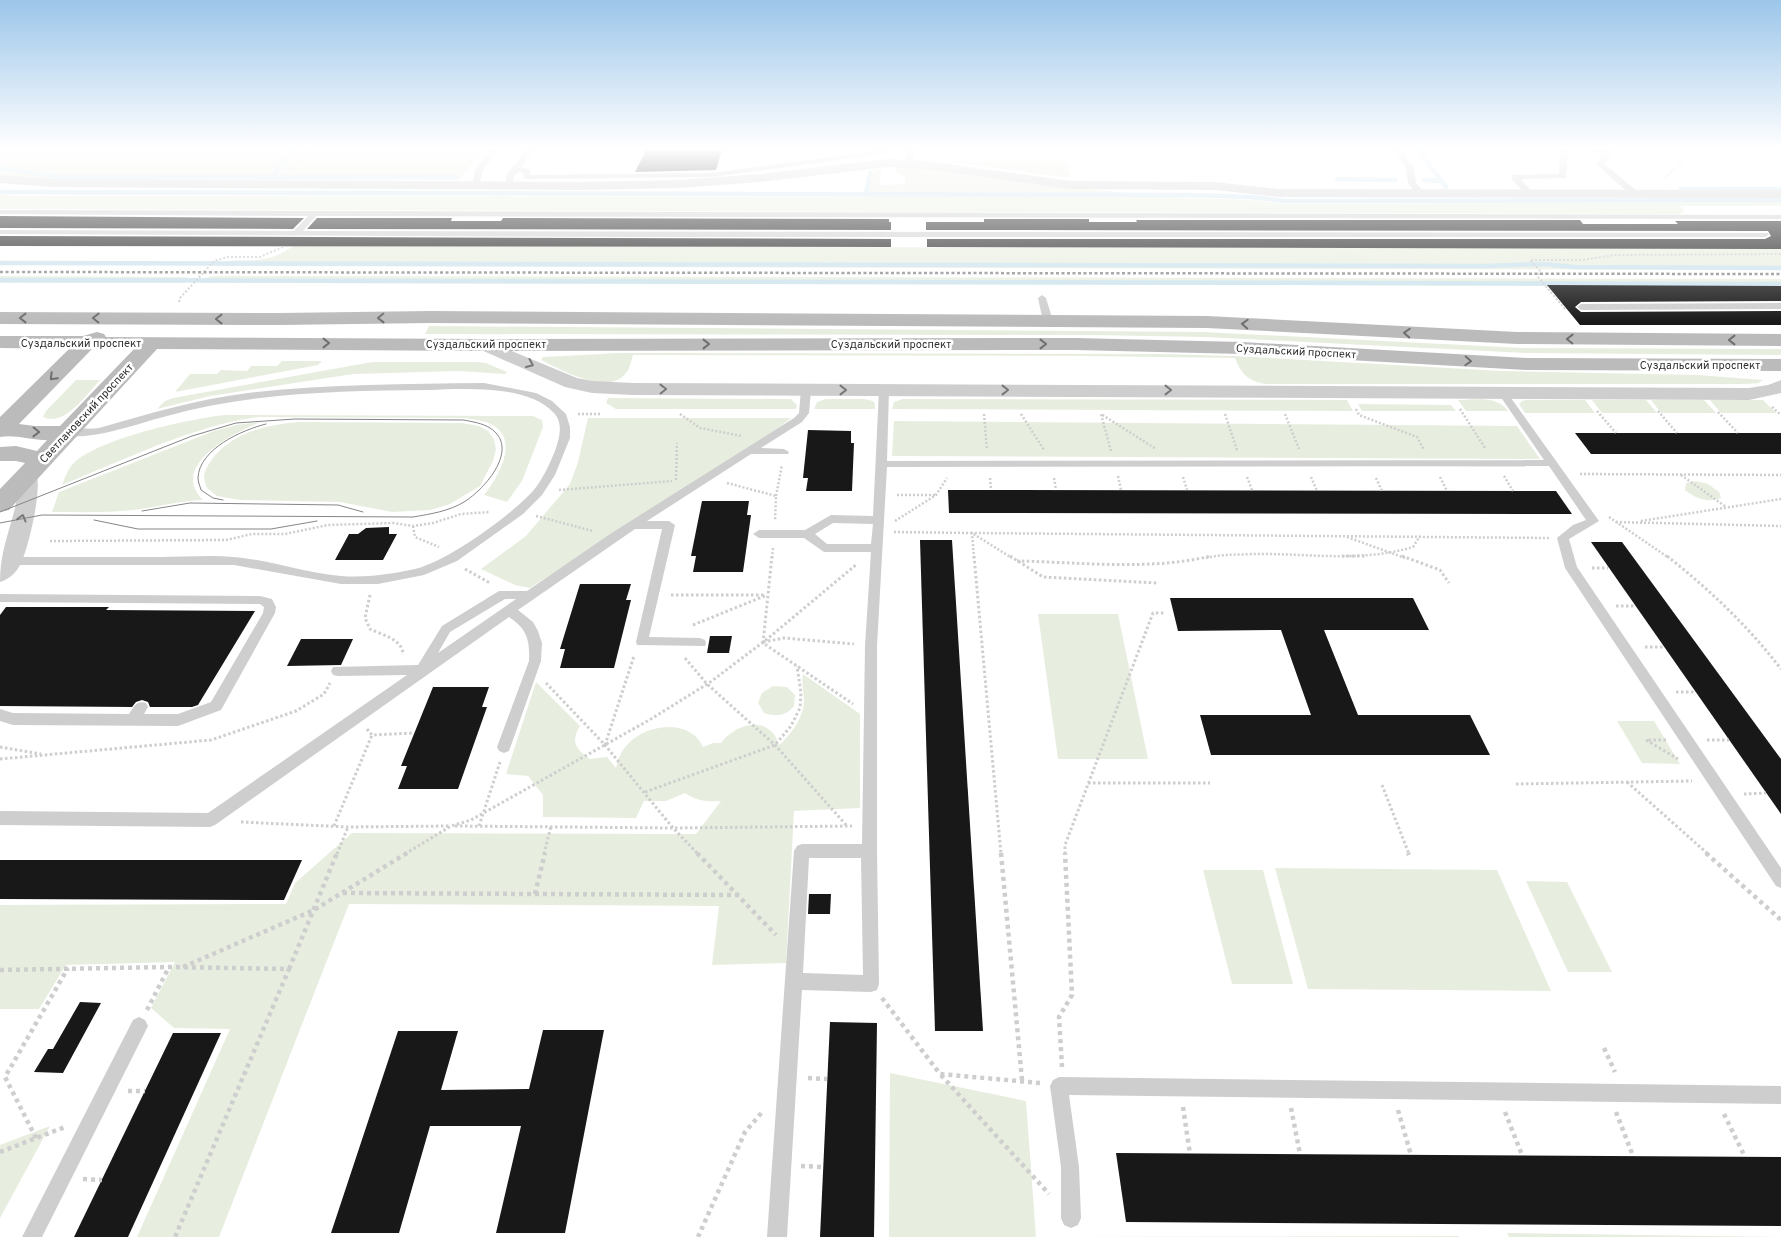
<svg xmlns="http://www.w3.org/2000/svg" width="1781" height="1237" viewBox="0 0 1781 1237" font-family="Overpass,sans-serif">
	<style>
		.green { fill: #e8eedf }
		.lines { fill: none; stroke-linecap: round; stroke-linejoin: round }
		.stream { stroke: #cbe2ed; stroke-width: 4.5 }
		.building { fill: #181818 }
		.path-far3 { stroke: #cecece; stroke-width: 2; stroke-dasharray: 2 2; stroke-linecap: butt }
		.path-far2 { stroke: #cecece; stroke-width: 2.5; stroke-dasharray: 2 2; stroke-linecap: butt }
		.path-far1 { stroke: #cecece; stroke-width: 3; stroke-dasharray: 2.5 2.5; stroke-linecap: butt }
		.path { stroke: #cecece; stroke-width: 4.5; stroke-dasharray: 4 4; stroke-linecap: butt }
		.lane { fill: #cecece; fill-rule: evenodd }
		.street { fill: #cecece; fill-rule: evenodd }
		.secondary { fill: #bbb; fill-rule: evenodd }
		.tram { stroke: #868686; stroke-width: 1 }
		.rail { stroke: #868686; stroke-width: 2.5; stroke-dasharray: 3 2.5; stroke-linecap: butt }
		.oneway { stroke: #6f6f6f }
		.oneway2 { stroke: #787878 }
		.labels { text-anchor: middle; stroke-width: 5; stroke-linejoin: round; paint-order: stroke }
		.far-street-label { font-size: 11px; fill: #313131; stroke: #fff }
	</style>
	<rect width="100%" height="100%" fill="#fff"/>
	<g class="green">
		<polygon points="0,150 483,150 459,180 46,180 0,175"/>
		<polygon points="951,160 1067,162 1071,178 951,162"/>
		<polygon points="894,167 913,167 1070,188 1186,198 1250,200 1286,204 1781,202 1781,206 1680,206 1685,211 1678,214 0,209 0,194 11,196 867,197 873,170 875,169 881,171 880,185 905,184 905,177 896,173"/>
		<path d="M293 246 1781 249V270L215 266C230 257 247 262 265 259 275 257 284 252 293 246Z"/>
		<polygon points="0,276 187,277 189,278 185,283 0,283"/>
		<polygon points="213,276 1781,279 1781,286 199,283 204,278"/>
		<polygon points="429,326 1204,332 1523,348 1781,349 1781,355 1526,353 1205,337 1091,335 425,334"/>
		<path d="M619 353 1160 354 1235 356 1502 371 1698 375 1763 380 1758 383 1746 384H1266C1248 381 1242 375 1235 358L1081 356 633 355C631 361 630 369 626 373 608 397 560 369 541 360L543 357Z"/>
		<polygon points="282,361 322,361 318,365 175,392 190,374 217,374 221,370 247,371 251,366 277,366"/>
		<polygon points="372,362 478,362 486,363 507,372 505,374 459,371 353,374 210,396 157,409 165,401 173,398"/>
		<path d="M76 380H100C88 393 64 428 43 417L46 411Z"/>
		<polygon points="608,398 786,399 791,399 797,405 796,409 616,409 606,403"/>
		<polygon points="826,399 864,399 873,401 875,404 875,409 814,409 817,402"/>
		<polygon points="903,399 1347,400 1353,411 892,409 894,402"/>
		<path d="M1458 400C1475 400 1497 395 1508 411H1466Z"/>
		<polygon points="1526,400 1585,400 1595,413 1525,413 1519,404 1522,401"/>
		<polygon points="1592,400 1646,400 1657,413 1602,413"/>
		<polygon points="1651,400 1704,400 1716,413 1661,413"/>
		<polygon points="1710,400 1763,400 1776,413 1721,413"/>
		<polygon points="1358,404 1451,405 1456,411 1362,411"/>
		<path d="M226 415 533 416 542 420 543 427 522 481 507 502 484 495C496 480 517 446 498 429 491 421 476 420 465 418L258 417C192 426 124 460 62 485 65 478 67 470 73 464 96 439 191 418 226 415Z"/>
		<polygon points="588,418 791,418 777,429 530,588 515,585 481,569 526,536 570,484 578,462"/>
		<polygon points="894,421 1517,426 1540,459 892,456"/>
		<path d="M261 422C235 432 168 465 203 500 180 501 157 507 134 510 107 513 80 512 52 512L59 492 214 431 236 425Z"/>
		<path d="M298 422 462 423 479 426 488 431 494 439 496 449 493 461 480 486 450 504 431 510 392 512 340 502 240 500 217 496 207 488C206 485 204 480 204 477 204 471 209 464 212 459 233 432 266 425 298 422Z"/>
		<path d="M1696 481 1708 484 1719 492 1721 498C1706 503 1697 499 1685 490L1686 483Z"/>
		<polygon points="1038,614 1118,614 1148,759 1058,759"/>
		<path d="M803 674 860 714V808L794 811 786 963 712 965 719 906 349 904 219 1237H137L230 1029 174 1028 151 1008 175 962 66 965 39 1009H0V905L286 904 295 883 352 833 696 834 721 801C706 802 697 801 685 793L666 801H644L636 818 543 817V795L528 776 506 774 536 682 580 726C570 742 576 749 590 759L607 757 616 768C618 759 621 751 628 744 646 724 690 718 703 747L713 743H721C730 729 757 716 772 732 776 735 777 741 779 745 790 736 804 717 804 701 804 692 801 682 803 674Z"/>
		<path d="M773 686 787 687 795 695 794 706C786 716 776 717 764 713L758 703 762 693Z"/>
		<polygon points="1617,721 1654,721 1680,764 1642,763"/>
		<polygon points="1275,868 1497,870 1551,991 1308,989"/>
		<polygon points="1203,870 1263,870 1293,984 1232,984"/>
		<polygon points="1526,881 1567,882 1612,972 1568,972"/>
		<polygon points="890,1073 1026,1101 1036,1237 889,1237"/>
		<polygon points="50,1126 0,1218 0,1145"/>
		<polygon points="1507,1233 1781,1237 1509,1237"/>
		<polygon points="1459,1236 1459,1237 1048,1237"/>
	</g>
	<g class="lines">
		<g class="stream">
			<polyline points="1418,150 1446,187"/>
			<polyline points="0,168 60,177 457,177"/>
			<polyline points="272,177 295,150"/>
			<polyline points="1337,179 1395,180"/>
			<polyline points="1424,180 1441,181"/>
			<polyline points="1681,189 1781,189"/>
			<polyline points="0,192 1190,195 1251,197 1286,201 1781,200"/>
			<polyline points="866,194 870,173"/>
			<polyline points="0,263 1487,266 1543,264 1574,267 1781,268"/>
			<polyline points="0,280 1781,284"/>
		</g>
	</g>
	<g class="building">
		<polygon points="646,150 722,150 716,170 635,172"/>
		<polygon points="0,216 304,218 293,229 0,228"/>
		<polygon points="317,218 452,218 451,221 501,221 503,218 889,219 889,222 891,222 891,230 307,229"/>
		<polygon points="984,219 1089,219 1089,222 1137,222 1136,220 1580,220 1583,224 1678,224 1675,221 1781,221 1781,249 927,247 927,239 1765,239 1771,236 1768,231 926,230 926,222 984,222"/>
		<polygon points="0,236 891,239 891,247 0,246"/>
		<polygon points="1547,285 1781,286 1781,301 1581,302 1575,307 1581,312 1781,311 1781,325 1580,325"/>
		<polygon points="808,430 851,431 851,443 854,443 852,491 806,491 808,478 803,478"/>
		<polygon points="1575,433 1781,433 1781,454 1591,454"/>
		<polygon points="948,490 1556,491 1572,514 949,513"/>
		<polygon points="702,501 749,501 747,515 751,515 743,572 693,572 696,556 691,556"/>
		<polygon points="389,527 389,534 397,534 383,560 335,560 349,534 358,534 366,528"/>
		<polygon points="920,540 952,540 983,1031 935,1031"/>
		<polygon points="1591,542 1622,542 1781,759 1781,814"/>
		<polygon points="580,584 631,584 626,600 631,600 614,668 560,668 565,649 560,649"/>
		<polygon points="1170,598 1413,598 1429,630 1324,630 1358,715 1470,715 1490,755 1211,755 1200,715 1311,715 1281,630 1178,631"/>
		<polygon points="6,607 109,607 106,610 255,611 198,705 192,707 150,707 148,702 142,700 136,702 132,707 0,706 0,615"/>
		<polygon points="710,636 732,636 729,653 707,653"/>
		<polygon points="301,639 353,639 341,665 287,666"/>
		<polygon points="433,687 489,687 482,707 487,707 458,789 398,789 407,766 401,766"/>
		<polygon points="0,860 302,860 284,900 0,899"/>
		<polygon points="809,894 831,894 830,914 808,914"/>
		<polygon points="80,1002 101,1003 63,1073 34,1072 48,1049 53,1049"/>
		<polygon points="830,1022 877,1023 874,1237 820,1237"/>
		<polygon points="543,1030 604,1030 565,1233 496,1233 521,1126 430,1126 399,1233 331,1233 398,1031 458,1031 441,1090 529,1089"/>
		<polygon points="173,1033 221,1033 128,1237 74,1237"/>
		<polygon points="1116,1153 1781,1157 1781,1226 1126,1222"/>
	</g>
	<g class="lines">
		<g class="path-far3">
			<polyline points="269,168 280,162 285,153"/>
			<polyline points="292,170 290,167 306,150"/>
			<polyline points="1665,178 1694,150"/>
			<polyline points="179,302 180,298 214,261 228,257 260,257 283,247"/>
			<polyline points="1565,309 1538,277 1540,271 1530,260 1582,260 1615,255 1781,254"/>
		</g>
		<g class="path-far2">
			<polyline points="1772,407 1781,415"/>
			<polyline points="1356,409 1359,415 1417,437 1424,450"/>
			<polyline points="1460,409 1485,448"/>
			<polyline points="1597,411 1616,433"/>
			<polyline points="1658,411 1677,433"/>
			<polyline points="1718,412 1738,433"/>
			<polyline points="578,414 602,414"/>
			<polyline points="680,414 700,428 742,436"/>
			<polyline points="984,414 987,450"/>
			<polyline points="1021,414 1044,450"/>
			<polyline points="1225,414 1237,450"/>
			<polyline points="1285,414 1299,449"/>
			<polyline points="1111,451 1101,414 1156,449"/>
			<polyline points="1580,474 1781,475"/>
			<polyline points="1681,475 1726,507"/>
			<polyline points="1118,476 1121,490"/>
			<polyline points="1504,476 1513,491"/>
			<polyline points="1183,477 1187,490"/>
			<polyline points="1247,477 1252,490"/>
			<polyline points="1311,477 1317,491"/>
			<polyline points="1440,477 1447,491"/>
			<polyline points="990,478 991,490"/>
			<polyline points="1054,478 1056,490"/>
			<polyline points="1376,478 1382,491"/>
			<polyline points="676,480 677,443"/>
			<polyline points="727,483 776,496 775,520"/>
			<polyline points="559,490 672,481"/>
			<polyline points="897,495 935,495"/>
			<polyline points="776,496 782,465"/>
			<polyline points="536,516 593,531"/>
			<polyline points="1609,517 1669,558"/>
			<polyline points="895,521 936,495 947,478"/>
			<polyline points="1641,521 1781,499"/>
			<polyline points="1616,522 1781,526"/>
			<polyline points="413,526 415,537 439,547"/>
			<polyline points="894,532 972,533 1012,558"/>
			<polyline points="1347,537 1405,558"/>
			<polyline points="50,541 226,540 252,534 285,534 328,525 393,523 413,526 433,523 461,514 490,512"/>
			<polyline points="772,558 773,548"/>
			<polyline points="974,558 972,533 1549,538"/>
			<path d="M1206 558C1221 554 1236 555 1252 554 1308 553 1359 563 1413 547L1420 536"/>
		</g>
		<g class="path-far1">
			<polyline points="772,556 763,643 853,704"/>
			<polyline points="974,556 1001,854"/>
			<polyline points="1010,556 1043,577 1157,583"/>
			<polyline points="1342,556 1366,556"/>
			<polyline points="1402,556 1440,570 1449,583"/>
			<path d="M1667 556C1710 590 1748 626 1781 669"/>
			<path d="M1017 561C1079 562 1150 571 1211 556"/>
			<polyline points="1592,568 1608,568"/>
			<polyline points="465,569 490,583"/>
			<path d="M370 595 365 618 370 629C382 635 403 639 403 655"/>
			<polyline points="671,595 765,595"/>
			<polyline points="1616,606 1635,606"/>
			<polyline points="693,625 767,595"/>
			<polyline points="763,642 784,638 854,644"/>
			<polyline points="1645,647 1664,647"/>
			<polyline points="685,658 707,684 775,745 847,826"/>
			<polyline points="546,683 605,745 673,828 698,854"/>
			<polyline points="1676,692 1696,692"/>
			<polyline points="367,729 372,735 414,733"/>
			<polyline points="1666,740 1646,740 1678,759"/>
			<polyline points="1707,740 1729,740"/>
			<polyline points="605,745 634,656"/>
			<polyline points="0,747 41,754"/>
			<polyline points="0,759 211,740 296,711 324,694 330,683"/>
			<polyline points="1627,782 1708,854"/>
			<polyline points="1088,783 1210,783"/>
			<polyline points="1516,784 1692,781"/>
			<polyline points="1382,785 1409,854"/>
			<polyline points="645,792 775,745 791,726 800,708 801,693 797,666"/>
			<polyline points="1744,794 1766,793"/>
			<polyline points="241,822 348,827 449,826"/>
			<polyline points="334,826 372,735"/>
			<polyline points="455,826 673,828 852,826"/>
			<polyline points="479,826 500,762"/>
			<polyline points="337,854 348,827"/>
			<polyline points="405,854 451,826 471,820 651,719 709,683 766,640 857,564"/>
			<polyline points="544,854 551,826"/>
			<polyline points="1065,854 1065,845 1153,613 1165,613"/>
		</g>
		<g class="path">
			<polyline points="697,853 776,935"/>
			<polyline points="1001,853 1022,1080"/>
			<polyline points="1408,853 1409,855"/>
			<polyline points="1706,853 1781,920"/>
			<polyline points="343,893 535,894 545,853"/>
			<polyline points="535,894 739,895"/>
			<polyline points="183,967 314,910 407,853"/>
			<polyline points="289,969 337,853"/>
			<polyline points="0,970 169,967 289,969 175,1237"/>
			<polyline points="882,998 940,1074 1040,1083"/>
			<polyline points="147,1010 169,967"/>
			<polyline points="1604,1048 1615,1072"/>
			<polyline points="1062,1067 1059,1017 1072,995 1065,853"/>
			<polyline points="941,1075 1049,1194"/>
			<polyline points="808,1078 827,1079"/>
			<polyline points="128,1091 145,1091"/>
			<polyline points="1183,1107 1190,1154"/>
			<polyline points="1291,1108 1300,1154"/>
			<polyline points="1398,1110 1411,1155"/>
			<polyline points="1505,1112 1522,1155"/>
			<polyline points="1616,1112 1633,1156"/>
			<polyline points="1724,1114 1745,1157"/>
			<polyline points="36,1138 5,1077 68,968"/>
			<polyline points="0,1152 65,1127"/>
			<polyline points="801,1166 823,1167"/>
			<polyline points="83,1179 102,1180"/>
			<polyline points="698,1237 745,1132 764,1110"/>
		</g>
		<g class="lane">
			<polygon points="491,150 498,150 483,170 479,186 472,188 475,170"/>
			<polygon points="526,150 533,150 521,168 529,169 531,175 711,173 883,150 887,152 883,154 711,177 528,179 525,179 523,173 518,172 514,176 512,188 506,188 506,175"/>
			<polygon points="909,150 916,150 911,163 907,165 903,163"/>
			<polygon points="1395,150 1401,150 1414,168 1416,183 1425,194 1424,196 1418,196 1408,183 1406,168"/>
			<polygon points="1560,150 1568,150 1566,178 1521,179 1534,194 1527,196 1512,179 1512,175 1559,174"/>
			<polygon points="1587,150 1606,151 1613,150 1605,164 1638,192 1638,196 1632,196 1598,166 1597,164 1603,155"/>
			<polygon points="0,210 1781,215 1781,219 316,216 303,231 1768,233 1769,235 1765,237 619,237 0,234 0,230 294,231 308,216 0,214"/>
			<polygon points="1042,295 1046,298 1053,321 1051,323 1048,324 1043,321 1038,298"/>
			<polygon points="1781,303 1781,309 1581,310 1577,307 1581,304"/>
			<path d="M484 383 536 393 552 401 566 414 570 427V438L555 475 542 495 523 514 457 561 424 575 378 584H341L234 565H11L5 561 11 557C61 557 110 557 160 557 184 557 210 555 234 557 270 560 305 573 341 576 366 578 391 574 415 569 448 561 510 516 533 491 543 479 549 465 555 451 559 439 564 424 554 413 528 384 464 389 428 390 341 391 253 392 167 416 146 421 80 445 63 433 70 426 89 430 99 428 148 414 198 399 248 393 326 384 405 384 484 383Z"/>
			<path d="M806 387 811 390 809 413 802 422 761 448 784 449 789 452 788 454H751L647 521H669L675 525 649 637 700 638 705 640 706 643 705 646 637 645 636 642 662 529H635L518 610 533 622 538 631 542 643 541 661 509 751 504 753 499 751 497 747 529 661C530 640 527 629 509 617L215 825 210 827 0 825V811L208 813 407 675 338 676 333 675 331 671 333 667 418 665 442 626 499 591H527L610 534 794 418 799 413 801 390ZM505 599H516L438 653 450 632Z"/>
			<path d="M884 387 889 390 887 461 1544 460 1498 393 1503 390 1506 391 1599 521 1569 539 1577 567 1781 868V888L1776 886 1565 568 1557 538 1573 525 1586 520 1549 466 887 467 877 646V851L879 984 877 990 871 992 802 990 787 1237H767L794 851 797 846 802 844H862L865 646 871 552H824L804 538H759L753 534 759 530H805L831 515 873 516 879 390ZM833 523 873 524 871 544H827L815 534ZM809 858H861L863 975 803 973Z"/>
			<path d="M0 594 260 596 272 599 276 607 275 613 221 710 178 726 13 725 0 721V709L13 713 129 714C134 707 136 700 146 703L148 707 144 714H178L211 702 263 613 264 607 260 604 0 602Z"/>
			<polygon points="139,1017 145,1020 148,1026 145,1032 42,1237 22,1237 133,1020"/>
			<polygon points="1059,1077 1781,1086 1781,1104 1069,1095 1079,1167 1081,1218 1078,1225 1071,1228 1064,1225 1061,1218 1061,1167 1050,1086 1053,1080"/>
		</g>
		<g class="street">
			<polygon points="888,159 926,161 1071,181 1215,182 1280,189 1781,190 1781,198 1280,197 1215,190 1071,189 926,169 888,167 760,182 679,188 580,190 53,187 0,183 0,175 53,179 580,182 679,180 760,174"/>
			<polygon points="485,340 577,378 592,381 633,383 1749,388 1768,385 1781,380 1781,393 1749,400 633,395 592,393 565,387 479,349 476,345 479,341"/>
			<path d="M28 467 35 469C44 483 29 545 22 561 18 571 10 579 0 582 0 552 9 533 16 504 18 493 14 479 21 469Z"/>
		</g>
		<g class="secondary">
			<polygon points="430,311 1207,316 1517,332 1781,334 1781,346 1517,344 1207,328 430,323 279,325 0,324 0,312 279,313"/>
			<path d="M97 332 104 334 106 337 485 339 1075 338 1242 342 1527 358 1781 359V371L1527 370 1242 354 1075 350 485 351 157 349 9 510 0 512V489L25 463 16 461H0V447L16 446 37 451 47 440C32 440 13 434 0 437V417L69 349 0 348V336H83ZM92 349H134L60 426H35L19 424Z"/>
		</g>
		<g class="tram">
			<path d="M223 500 213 498 201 490C200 486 198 482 198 478 199 449 242 430 266 424"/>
			<polyline points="142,511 190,503 338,505 363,512"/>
			<path d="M0 512 192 436 236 423 295 419 464 420C473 422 482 423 490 428 521 448 485 489 464 502 449 511 431 514 413 517L42 515 0 523"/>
			<polyline points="94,520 138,529 271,529 317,521"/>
		</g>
		<polyline class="rail" points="0,272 1781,274"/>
	</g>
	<defs><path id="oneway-chevron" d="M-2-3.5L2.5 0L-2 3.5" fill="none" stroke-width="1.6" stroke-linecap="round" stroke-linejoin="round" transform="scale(1.25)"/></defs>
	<g class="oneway">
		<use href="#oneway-chevron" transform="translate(23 318) rotate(180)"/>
		<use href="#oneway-chevron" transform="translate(96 318) rotate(-179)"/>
		<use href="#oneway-chevron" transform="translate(381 318) rotate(179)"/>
		<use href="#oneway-chevron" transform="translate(219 319) rotate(180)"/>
		<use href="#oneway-chevron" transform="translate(1245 324) rotate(-177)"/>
		<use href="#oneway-chevron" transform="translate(1407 333) rotate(-177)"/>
		<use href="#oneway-chevron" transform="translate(1570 339) rotate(-179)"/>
		<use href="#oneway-chevron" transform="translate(1732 340) rotate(-180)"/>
		<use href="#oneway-chevron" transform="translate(326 343)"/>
		<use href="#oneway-chevron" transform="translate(706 344)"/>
		<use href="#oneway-chevron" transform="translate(1043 344)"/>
		<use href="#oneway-chevron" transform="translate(1468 361) rotate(3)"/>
		<use href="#oneway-chevron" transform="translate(53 377) rotate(135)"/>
		<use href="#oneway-chevron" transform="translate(36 432) rotate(1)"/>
	</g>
	<g class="oneway2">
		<use href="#oneway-chevron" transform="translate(530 364) rotate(24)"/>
		<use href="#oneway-chevron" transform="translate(663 389) rotate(-1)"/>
		<use href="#oneway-chevron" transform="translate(843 390)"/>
		<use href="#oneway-chevron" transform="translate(1005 390)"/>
		<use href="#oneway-chevron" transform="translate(1168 390)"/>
		<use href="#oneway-chevron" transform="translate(22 518) rotate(-75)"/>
	</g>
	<linearGradient id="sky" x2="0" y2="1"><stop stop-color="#9cc6ea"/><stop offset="0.46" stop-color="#fff"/><stop offset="1" stop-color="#fff" stop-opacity="0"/></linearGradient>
	<rect width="1781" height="323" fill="url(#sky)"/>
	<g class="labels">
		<g class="far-street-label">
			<text x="81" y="347">Суздальский проспект</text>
			<text x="486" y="348">Суздальский проспект</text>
			<text x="891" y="348">Суздальский проспект</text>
			<text transform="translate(1296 351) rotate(3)" y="4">Суздальский проспект</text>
			<text x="1700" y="369">Суздальский проспект</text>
			<text transform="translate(86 413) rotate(-47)" y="4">Светлановский проспект</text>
		</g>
	</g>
</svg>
